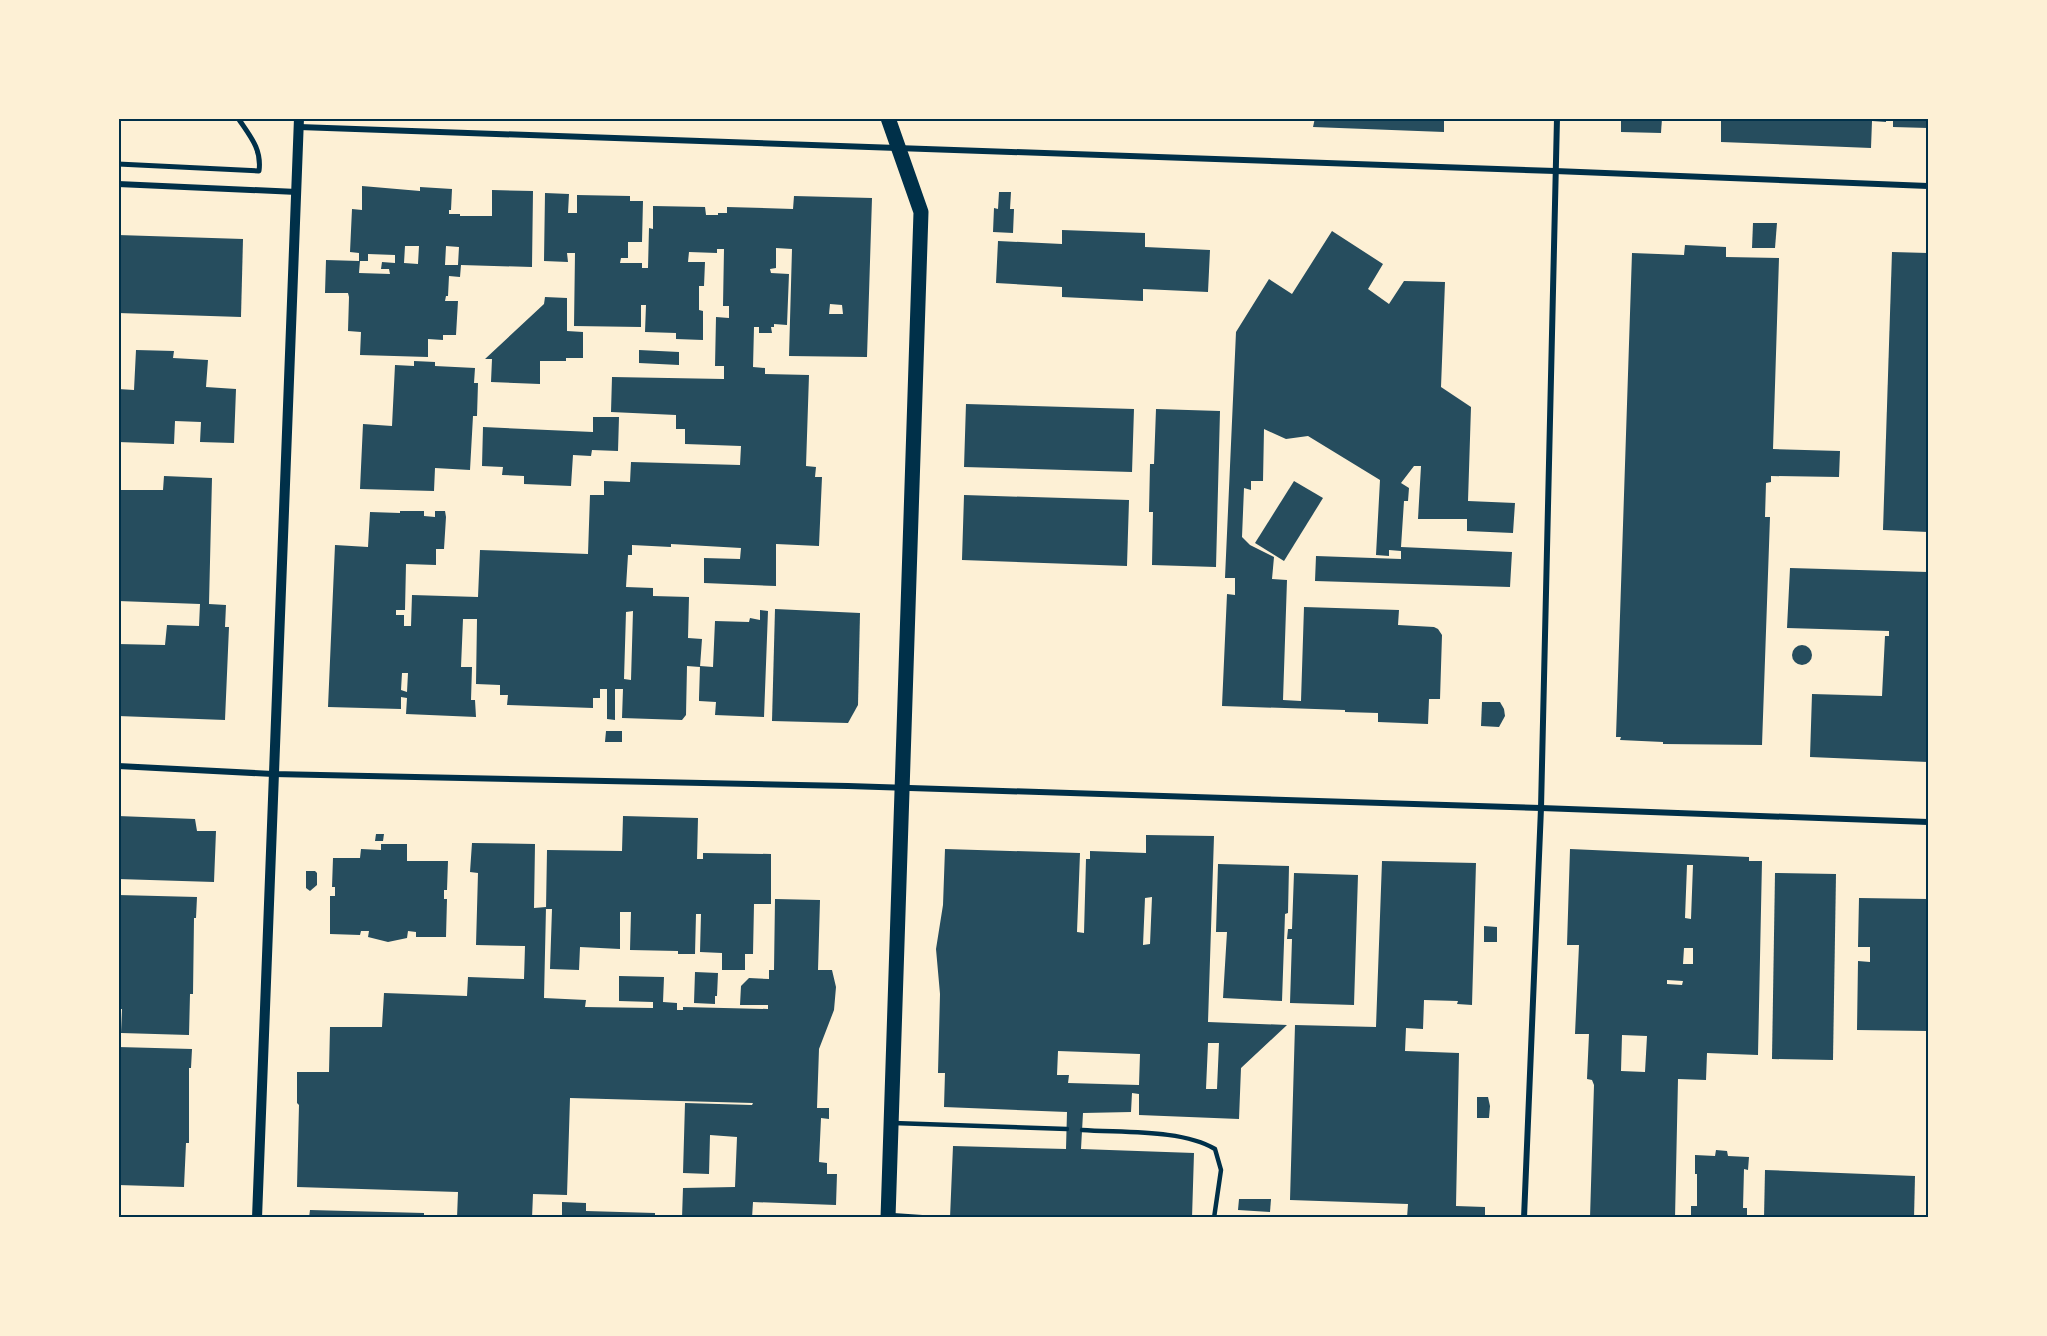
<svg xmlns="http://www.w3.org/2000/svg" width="2047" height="1336" viewBox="0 0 2047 1336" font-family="'Titillium Web',sans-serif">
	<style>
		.building { fill: #264d5e; fill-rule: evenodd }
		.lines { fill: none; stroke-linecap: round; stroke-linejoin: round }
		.service { stroke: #003049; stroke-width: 4.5 }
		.pedestrian { stroke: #003049; stroke-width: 5 }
		.minor { stroke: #003049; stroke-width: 6 }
		.tertiary { stroke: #003049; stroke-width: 10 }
		.primary { stroke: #003049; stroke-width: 15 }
		.neatline { fill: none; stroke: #003049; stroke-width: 2 }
	</style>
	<rect width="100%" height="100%" fill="#fdf0d5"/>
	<g class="building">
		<polygon points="1315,118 1444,118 1444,132 1313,127"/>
		<polygon points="1621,118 1662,118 1661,133 1621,132"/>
		<polygon points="1721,118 1886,118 1886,122 1872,121 1871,148 1721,142"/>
		<polygon points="1893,118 1928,118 1928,128 1893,127"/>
		<path d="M362 186 420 191V187L452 189 451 210H449V214H460V216H492V190L533 191 532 267 461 265 460 277 449 276 448 296H446L445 301H458L456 335H443V340L428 339V357L360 355 361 332 348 331 349 297 348 293H325L326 260 359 261V253L350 252 352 209 362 210ZM405 246H419L418 264 404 263ZM446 246 459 247 458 265H445ZM368 254 395 255V263L382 262 381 269H389L390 274 359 273 360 261H368Z"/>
		<polygon points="999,192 1011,192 1010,209 1014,209 1013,233 993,232 994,208 998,209"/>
		<path d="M545 193 569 194 568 213H577V195L630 196V201H643L642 242H628V258H621L620 263H642V268H648L649 228 653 229V206L705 207 706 215H718V213H727V207L793 209 794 196 872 198 867 357 789 356 792 249 776 248V268L770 269 771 273 789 274 787 325 774 324V327H771L772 333H759V327H754L753 367 765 368V374L809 375 806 466 816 467 815 477H822L819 546 776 544V586L704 583V558L740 559 741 548 671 544V547L632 545V555H628L626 587 653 588V596L689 597 688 638 702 639 700 667 687 666 686 715 682 720 622 718 623 689H615V720L607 719V689H600V698H593V708L507 705 508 695H500V685L476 684 477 619H463L461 667H472L471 700H475L476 717 406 714 407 698 401 697V709L328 707 335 545 368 547 370 512 400 513V511H424V516L435 517V511H445L446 517 444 549H436V565L406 564 405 610H396V615H404V626H411L412 595 478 597 480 550 588 554 590 495H604V481L630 482 631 462 740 465 741 446 685 444V429H676V415L611 412 612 377 724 379V366H715L716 317 729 318V306H723L724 249H717V253L689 252 688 262H705L704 286H699V310L703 311V340L676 339V333L645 332 646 305H641V327L574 326 575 253H567L568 262 544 261ZM830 304 842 305 843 314H829ZM633 611 631 680 624 679 626 612ZM402 673H408L407 692 401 690Z"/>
		<polygon points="1753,223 1777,223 1775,248 1752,248"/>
		<polygon points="1062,230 1145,233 1145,247 1210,250 1208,292 1143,289 1143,301 1062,297 1062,287 996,283 998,241 1062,244"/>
		<polygon points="1332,231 1383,264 1368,289 1389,304 1404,281 1445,282 1441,387 1471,407 1468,501 1515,503 1513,533 1467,531 1467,519 1418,519 1421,466 1414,466 1401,483 1409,488 1408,501 1404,501 1401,547 1512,552 1510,587 1315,581 1316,556 1401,559 1401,551 1389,550 1389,556 1376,555 1380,480 1308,436 1286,439 1264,429 1263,481 1251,481 1251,490 1244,488 1242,537 1250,545 1274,557 1272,579 1287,580 1283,700 1301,701 1304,607 1399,610 1398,625 1434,627 1438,629 1442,635 1440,699 1429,699 1428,724 1378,722 1378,713 1345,712 1345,710 1222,706 1227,594 1235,595 1235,578 1225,578 1236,332 1269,279 1292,294"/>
		<polygon points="118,235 243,239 241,317 118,313"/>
		<polygon points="1685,245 1726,247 1726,257 1779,258 1773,449 1840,451 1839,477 1771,476 1771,482 1766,483 1765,517 1770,517 1762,745 1663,744 1663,742 1620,740 1621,737 1616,737 1632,253 1684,255"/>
		<polygon points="1892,252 1928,253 1928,532 1883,530"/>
		<polygon points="545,297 567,298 567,331 583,332 583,358 566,358 566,361 540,361 540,384 491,382 492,359 485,359 544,304"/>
		<polygon points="136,350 174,351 173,358 208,360 206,387 236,389 234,443 200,442 201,422 175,421 174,444 118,442 118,389 134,390"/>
		<polygon points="639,350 679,352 679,365 639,363"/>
		<polygon points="414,361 435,362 435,366 475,368 474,383 478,383 477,416 473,416 470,470 435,468 434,491 360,489 363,424 392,426 395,365 414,366"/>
		<polygon points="966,404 1134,409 1132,472 964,467"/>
		<polygon points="1156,409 1220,411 1216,567 1152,565 1153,512 1149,512 1150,464 1154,464"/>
		<polygon points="593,417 619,417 618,451 592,450 591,456 573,455 571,486 524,484 524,476 502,475 503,467 482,466 483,427 593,432"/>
		<polygon points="164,476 212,478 209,604 226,605 225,627 229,627 225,720 118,716 118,644 165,645 167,625 199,626 200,604 118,601 118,490 163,490"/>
		<polygon points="1294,481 1323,498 1284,561 1255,543"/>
		<polygon points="964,495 1129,500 1127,566 962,560"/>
		<polygon points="1790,568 1928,572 1928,762 1810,757 1812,694 1882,696 1885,636 1889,636 1889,631 1787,628"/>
		<polygon points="775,609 860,613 858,705 848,723 772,721"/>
		<polygon points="760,610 768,611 764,717 715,715 716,702 699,701 699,698 700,666 713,667 715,621 749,622 750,618 760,620"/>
		<circle cx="1802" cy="655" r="10"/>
		<polygon points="1482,702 1500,702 1504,709 1505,716 1499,727 1481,726"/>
		<polygon points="606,731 622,731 622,742 605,742"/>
		<polygon points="118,816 195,819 197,831 216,831 214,882 118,879"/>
		<polygon points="623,816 698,818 697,859 703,859 703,853 771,854 771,904 754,904 753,954 745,954 745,970 722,970 722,953 700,952 701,914 696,914 695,954 678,954 678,951 630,950 631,912 620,912 620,949 580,947 579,970 550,969 552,909 546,909 547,850 622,851"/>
		<polygon points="376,834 384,834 383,841 375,841"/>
		<path d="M1146 835 1214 836 1208 1022 1287 1025 1241 1068 1239 1119 1139 1115V1094L1132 1093 1131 1112 1083 1113 1081 1149 1194 1153 1192 1218H950L953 1146 1066 1149 1067 1112 944 1107 945 1073H938L940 994 936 949 943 905 945 849 1080 853 1077 932 1084 933 1086 859H1090V851L1146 853ZM1152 897 1150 944 1143 945 1145 898ZM1208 1043H1219L1217 1089H1206ZM1058 1051 1140 1054 1139 1085 1068 1083 1069 1075H1057Z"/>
		<polygon points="472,843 535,844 534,908 546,907 544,998 586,1000 585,1007 653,1008 653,1002 619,1001 619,976 664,977 663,1002 677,1003 677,1010 683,1010 683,1007 768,1009 768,1005 740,1005 741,986 749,978 769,979 769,970 774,970 775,899 820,900 818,970 832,970 836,987 834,1010 819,1049 817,1108 829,1108 829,1119 821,1118 819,1162 827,1163 827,1174 837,1174 836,1205 753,1202 752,1218 682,1218 683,1188 735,1187 737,1137 710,1135 709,1174 683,1173 685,1103 752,1105 753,1103 570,1098 567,1195 533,1194 532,1218 457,1218 458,1192 297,1187 299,1105 297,1103 297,1072 329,1072 330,1027 382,1027 384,993 467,996 468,977 524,979 525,946 476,945 478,873 470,872"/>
		<polygon points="381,844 407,844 407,861 448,861 447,890 444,890 444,899 447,899 446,937 416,937 416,932 408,931 407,938 388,942 368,937 369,931 361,931 360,935 330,934 330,896 335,896 335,887 332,887 333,858 360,858 361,849 381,850"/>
		<path d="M1570 849 1749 857V861H1762L1758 1055 1707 1053 1706 1080 1678 1079 1675 1218H1590L1594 1085 1592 1080 1587 1079 1589 1034H1575L1579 945H1567ZM1687 865H1693L1691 919 1685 918ZM1684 948H1693V964H1683ZM1667 980 1683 981 1682 985 1667 984ZM1622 1035 1647 1036 1645 1072 1621 1071Z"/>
		<polygon points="1382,861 1476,863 1472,1005 1457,1004 1458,1001 1424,1000 1423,1029 1406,1028 1405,1051 1459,1053 1456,1206 1485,1207 1485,1218 1407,1218 1408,1204 1290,1200 1295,1025 1376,1027"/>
		<polygon points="1218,864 1289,866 1288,913 1285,914 1282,1001 1223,998 1227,932 1216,932"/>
		<polygon points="306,871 315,871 317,873 317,885 310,891 306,888"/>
		<polygon points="1294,873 1358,875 1354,1005 1290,1003 1292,939 1287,939 1288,929 1292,929"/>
		<polygon points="1775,873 1836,874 1833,1060 1772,1059"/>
		<polygon points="118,895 197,897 196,918 194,918 193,994 190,994 189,1035 121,1033 122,1009 118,1009"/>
		<polygon points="1859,898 1928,899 1926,958 1928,958 1928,1031 1857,1030 1858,961 1870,962 1870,947 1858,947"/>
		<polygon points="1484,926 1497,927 1497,942 1484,942"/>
		<polygon points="695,972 718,973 717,996 715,996 715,1004 694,1003"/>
		<polygon points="118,1047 192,1049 191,1068 189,1068 189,1143 186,1143 184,1187 118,1185"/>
		<polygon points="1477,1097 1488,1097 1490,1106 1489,1118 1477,1118"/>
		<polygon points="1716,1150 1727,1151 1728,1156 1749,1157 1748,1170 1744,1169 1743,1208 1747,1208 1747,1218 1691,1218 1691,1206 1697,1206 1697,1174 1695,1174 1695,1155 1715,1156"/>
		<polygon points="1765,1170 1915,1176 1914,1218 1764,1218"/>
		<polygon points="1239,1199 1271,1199 1270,1212 1238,1210"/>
		<polygon points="562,1202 586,1203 586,1211 655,1213 655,1218 562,1218"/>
		<polygon points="310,1210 424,1213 424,1218 309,1218"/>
	</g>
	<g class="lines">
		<g class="service">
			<polyline points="893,1123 1067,1129"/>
			<path d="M1082 1130C1121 1133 1182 1129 1215 1149L1221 1170 1214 1218"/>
			<polyline points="890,1215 933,1218"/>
		</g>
		<path class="pedestrian" d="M118 164 259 171C262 149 250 136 238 118"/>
		<g class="minor">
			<polyline points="299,127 1555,171 1928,186"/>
			<polyline points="118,184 297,192"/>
			<polyline points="118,766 273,774 848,786 1541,808 1928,822"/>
			<polyline points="1524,1218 1541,808 1557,118"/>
		</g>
		<polyline class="tertiary" points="257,1218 299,118"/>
		<polyline class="primary" points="888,1218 921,212 888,118"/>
	</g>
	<rect width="2047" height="1336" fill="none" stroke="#fdf0d5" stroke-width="240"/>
	<rect x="120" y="120" width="1807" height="1096" class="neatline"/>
</svg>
